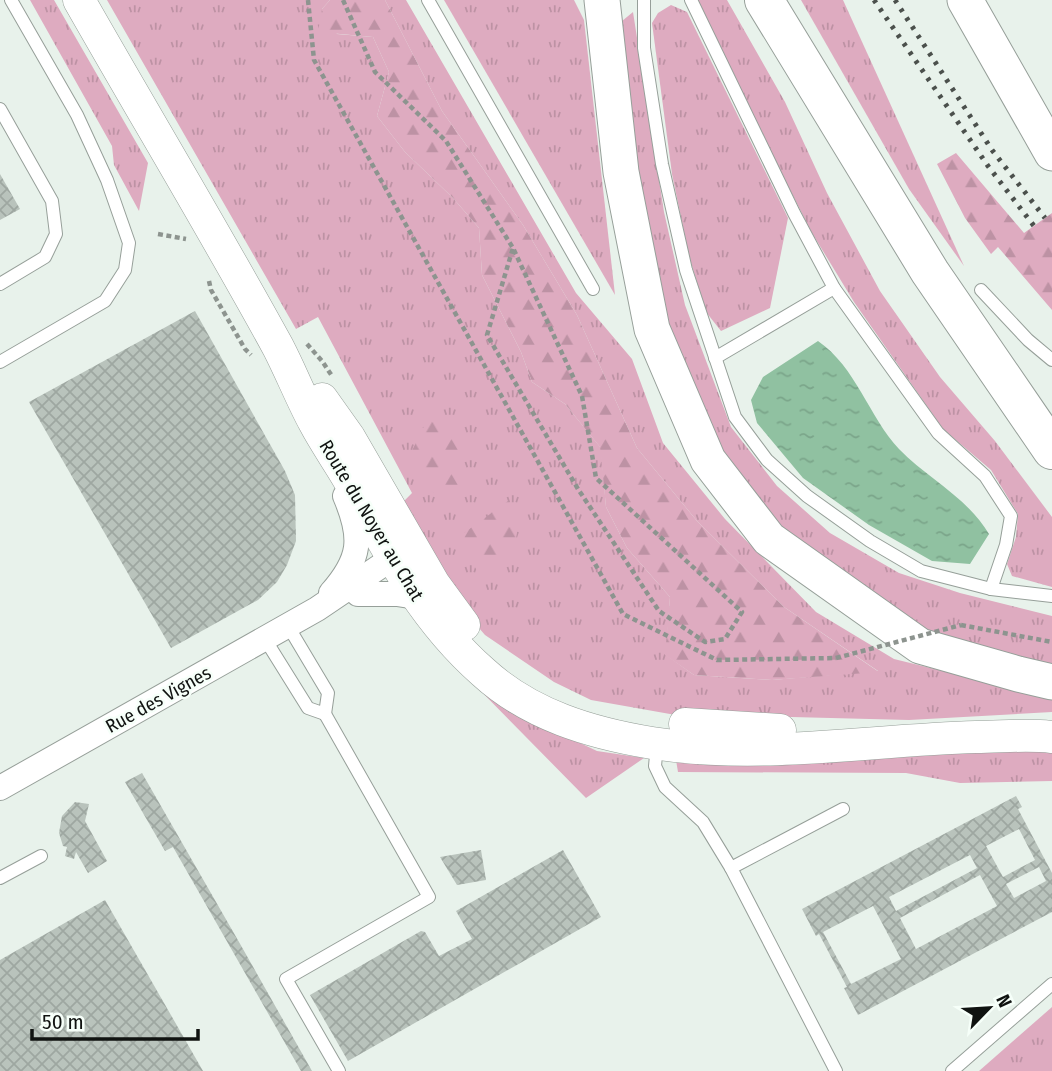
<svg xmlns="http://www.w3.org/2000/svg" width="1052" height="1071" viewBox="0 0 1052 1071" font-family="'Fira Sans Condensed',sans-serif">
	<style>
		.grass { fill: url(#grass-tufts) }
		.forest { fill: url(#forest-firs) }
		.water { fill: url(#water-ripples) }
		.building { fill: url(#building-cross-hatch); fill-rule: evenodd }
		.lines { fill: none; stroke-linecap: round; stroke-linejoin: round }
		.service-casing { stroke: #969f99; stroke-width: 14 }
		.minor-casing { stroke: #969f99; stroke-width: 26 }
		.tertiary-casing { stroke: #969f99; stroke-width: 33 }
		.secondary-casing { stroke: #969f99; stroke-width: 37 }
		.primary-casing { stroke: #969f99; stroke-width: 40 }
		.path { stroke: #8d948f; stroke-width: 4.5; stroke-dasharray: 5 3.5; stroke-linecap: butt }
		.service { stroke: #fff; stroke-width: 12 }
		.minor { stroke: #fff; stroke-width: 24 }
		.tertiary { stroke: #fff; stroke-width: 32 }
		.secondary { stroke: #fff; stroke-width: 35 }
		.primary { stroke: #fff; stroke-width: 38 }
		.rail { stroke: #4b504c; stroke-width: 5; stroke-dasharray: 3.5 7; stroke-linecap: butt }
		.path-bridge { stroke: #8d948f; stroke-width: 4.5; stroke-dasharray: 5 3.5; stroke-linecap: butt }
		.labels { text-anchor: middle; stroke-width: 5; stroke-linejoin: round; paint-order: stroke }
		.street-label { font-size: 19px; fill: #101311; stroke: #f6fff9 }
	</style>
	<defs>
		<pattern id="grass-tufts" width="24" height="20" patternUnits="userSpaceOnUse" patternTransform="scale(1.75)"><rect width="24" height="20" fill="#deabc0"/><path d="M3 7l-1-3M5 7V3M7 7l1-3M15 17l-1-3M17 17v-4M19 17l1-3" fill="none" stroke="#bd92a4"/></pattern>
		<pattern id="forest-firs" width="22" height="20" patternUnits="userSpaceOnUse" patternTransform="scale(1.75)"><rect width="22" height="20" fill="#deabc0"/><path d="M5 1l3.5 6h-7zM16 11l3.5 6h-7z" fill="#bd92a4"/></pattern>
		<pattern id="water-ripples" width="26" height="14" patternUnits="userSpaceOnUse" patternTransform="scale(1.75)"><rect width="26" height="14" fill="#90c1a1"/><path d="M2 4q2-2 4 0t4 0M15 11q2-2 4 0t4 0" fill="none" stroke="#7ba58a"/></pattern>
		<pattern id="building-cross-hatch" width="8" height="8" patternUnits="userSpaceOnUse" patternTransform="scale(1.75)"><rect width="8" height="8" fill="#b9c3bc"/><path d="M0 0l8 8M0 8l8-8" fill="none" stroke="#9ea7a1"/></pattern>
	</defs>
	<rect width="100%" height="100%" fill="#e8f2eb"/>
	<g class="grass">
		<polygon points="30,0 54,0 148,163 139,211 114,165 112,146"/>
		<polygon points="107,0 330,0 322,9 337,34 373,37 389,72 377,116 405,152 453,198 479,228 482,275 521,352 532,382 565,404 601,448 606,507 627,548 670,597 666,655 694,675 772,680 878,671 784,607 697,521 637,448 577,315 523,225 442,111 385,0 406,0 576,293 632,359 663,443 725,519 816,612 894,659 1052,698 1052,712 909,720 670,714 591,700 554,682 485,635 454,599 403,502 412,493 318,317 296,329"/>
		<polygon points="444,0 574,0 584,20 615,295"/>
		<polygon points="693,0 727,0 785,102 827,193 880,291 940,377 995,441 1052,517 1052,587 1012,576 1007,564 1016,537 1018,514 991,470 943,429 854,302 812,233"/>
		<polygon points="801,0 843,0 964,266 909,189"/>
		<polygon points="671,5 687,12 788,218 770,308 721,331 706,312 689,256 672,174 652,23 658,13"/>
		<polygon points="633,12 664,212 685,305 731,427 777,486 830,533 899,573 960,593 1052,616 1052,667 928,632 785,537 702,426 663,333 616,26"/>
		<polygon points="468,678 542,725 597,751 644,758 586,798"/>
		<polygon points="1052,747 1052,781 960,783 906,773 678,772 676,760"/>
		<polygon points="1052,1007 1052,1071 979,1071"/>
	</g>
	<g class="forest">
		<polygon points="330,0 385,0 442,111 523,225 577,315 637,448 697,521 784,607 879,672 772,680 694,675 665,655 670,597 627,548 606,507 600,447 565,404 532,382 521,352 482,275 479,228 453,198 405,152 377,116 389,72 373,37 318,32 322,9"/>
		<polygon points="956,153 1024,233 1052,213 1052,310 998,247 991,254 965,218 937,164"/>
		<path d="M442 417 459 435 460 503C424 489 425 493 409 457L426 422Z"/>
		<path d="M508 501C527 533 513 549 495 577H481L457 538Z"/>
	</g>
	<path class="water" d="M818 341C856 367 869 417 899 449 928 479 967 497 989 534L970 564 932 561 869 525 803 478 757 423 751 400 763 377Z"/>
	<g class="building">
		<polygon points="0,174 20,209 0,220"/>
		<polygon points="195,311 285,471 295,495 296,541 287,565 277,582 258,600 171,648 29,402"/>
		<polygon points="142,773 239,942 312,1071 301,1071 173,847 165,851 125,782"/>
		<path d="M1016 796 1022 807 1018 809 1052 873V912L858 1015 844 988 847 987 819 934 816 936 802 909ZM1019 829 1035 860 1003 877 986 846ZM970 855 977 868 896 911 889 897ZM1039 867 1046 881 1014 898 1006 884ZM980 875 997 906 916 949 900 918ZM873 906 901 959 851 984 823 932Z"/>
		<polygon points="75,802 89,804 85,821 107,861 88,873 76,852 74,859 65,856 67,847 63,846 59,833 62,816"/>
		<polygon points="481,850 486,880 457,885 440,857"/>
		<polygon points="563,850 601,917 348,1061 310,995 421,931 425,932 439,956 472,939 456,911"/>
		<polygon points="105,900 203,1071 0,1071 0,960"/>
	</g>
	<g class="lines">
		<g class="service-casing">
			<g id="service">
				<polyline points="428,0 593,289"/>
				<polyline points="644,0 644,48 662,164 686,270 735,417 767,460 807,496 870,541 921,571 991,589 1052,596"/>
				<polyline points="691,0 794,213 834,288 938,433 985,476 1011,516 1006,545 991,589"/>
				<polyline points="0,109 52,201 56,234 45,257 0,284"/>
				<polyline points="981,290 1028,340 1052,360"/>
				<polyline points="715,358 834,288"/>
				<polyline points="0,362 105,301 125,270 129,243 107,180 77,115 11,0"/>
				<polyline points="265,639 308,708 325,714 328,693 288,626"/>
				<polyline points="325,714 429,897 286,979 339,1071"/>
				<polyline points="657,745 655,766 665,787 703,822 731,868"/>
				<polyline points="0,878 41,856"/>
				<polyline points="836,1071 731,868 843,809"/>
				<polyline points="952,1071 1052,984"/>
			</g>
		</g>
		<g class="minor-casing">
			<g id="minor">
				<path d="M331 593C361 559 363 538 345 496"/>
				<polyline points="358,594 397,594 416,597"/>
				<polyline points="0,788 317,609 391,559 401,556"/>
			</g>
		</g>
		<g class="tertiary-casing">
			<g id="tertiary">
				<path d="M79 0C145 116 214 230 278 347 291 372 301 398 314 422 326 445 341 465 353 487 390 555 424 620 483 672 530 715 591 733 652 743 760 760 868 740 976 737 1001 737 1027 734 1052 737"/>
				<polyline points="322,399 349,437 434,584 464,625"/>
				<polyline points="685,724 780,730"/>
			</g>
		</g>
		<g class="secondary-casing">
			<g id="secondary">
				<polyline points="602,0 621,172 652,329 708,460 769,539 920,646 1018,674 1052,682"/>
				<polyline points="965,0 1052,153"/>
			</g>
		</g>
		<g class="primary-casing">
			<polyline id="primary" points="764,0 930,272 1052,450"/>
		</g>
		<g class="path">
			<polyline points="308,0 314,60 623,614 717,660 836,658"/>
			<polyline points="343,0 375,72 446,141 513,248 582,396 596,478 742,612 725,639 705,642 659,611 578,489 487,335 513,248"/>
			<polyline points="158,234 186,239"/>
			<polyline points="209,281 211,290 245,349 251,355"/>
			<polyline points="307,344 322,361 332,376"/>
			<polyline points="961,625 1052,642"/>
		</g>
		<use href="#service" class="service"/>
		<use href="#minor" class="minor"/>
		<use href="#tertiary" class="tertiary"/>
		<use href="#secondary" class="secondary"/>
		<use href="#primary" class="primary"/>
		<g class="rail">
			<polyline points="874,0 988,166 1034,226"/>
			<polyline points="895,0 992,150 1045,218"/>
		</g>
		<polyline class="path-bridge" points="836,658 961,625"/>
	</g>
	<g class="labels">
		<g class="street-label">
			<text transform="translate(372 520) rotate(59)" y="7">Route du Noyer au Chat</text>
			<text transform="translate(158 699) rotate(-29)" y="7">Rue des Vignes</text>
		</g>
	</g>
	<g transform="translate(989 1008) rotate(65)" stroke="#f6fff9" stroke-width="5" paint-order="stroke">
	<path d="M0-5L12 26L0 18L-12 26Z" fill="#101311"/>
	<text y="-10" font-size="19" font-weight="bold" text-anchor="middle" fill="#101311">N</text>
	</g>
	<path d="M32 1029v10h166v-10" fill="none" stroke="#101311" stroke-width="3.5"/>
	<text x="42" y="1029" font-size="21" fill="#101311" stroke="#f6fff9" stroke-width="5" paint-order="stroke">50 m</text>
</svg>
